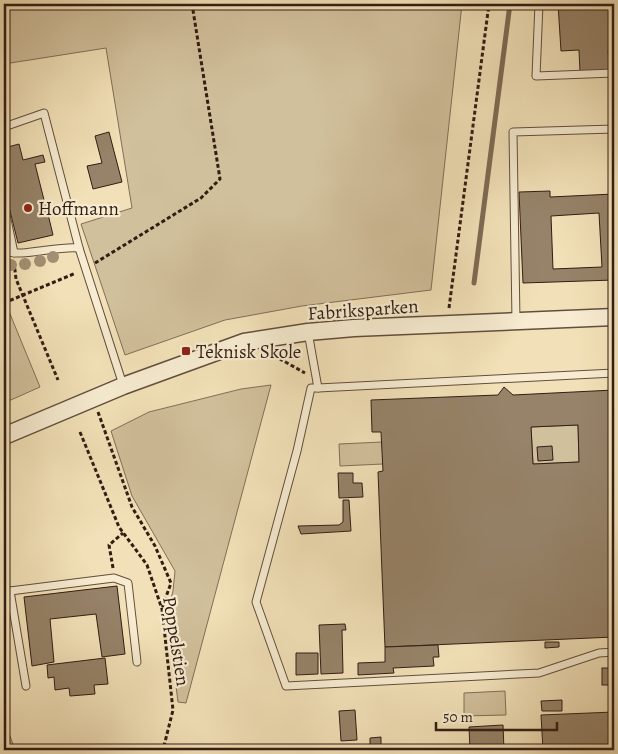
<svg xmlns="http://www.w3.org/2000/svg" width="618" height="754" viewBox="0 0 618 754" font-family="Alegreya,serif">
	<style>
		.green { fill: #d1c09c; stroke: #826e58 }
		.lines { fill: none; stroke-linecap: round; stroke-linejoin: round }
		.stream { stroke: #7e6a55; stroke-width: 5 }
		.building { fill: #968369; stroke: #321d14; fill-rule: evenodd }
		.service-casing { stroke: #624e3d; stroke-width: 9 }
		.tertiary-casing { stroke: #624e3d; stroke-width: 19 }
		.path { stroke: #321d14; stroke-width: 3; stroke-dasharray: 4 2.5; stroke-linecap: butt }
		.service { stroke: #f7ecd1; stroke-width: 7 }
		.tertiary { stroke: #f7ecd1; stroke-width: 16 }
		.tree { fill: #a39074 }
		.poi-dot { fill: #8f2418; stroke: #f7ecd1; stroke-width: 2 }
		.labels { text-anchor: middle; stroke-width: 4.5; stroke-linejoin: round; paint-order: stroke }
		.poi-label { font-size: 19px; fill: #321d14; stroke: #f7ecd1; text-anchor: start }
		.street-label { font-size: 19px; fill: #321d14; stroke: #f7ecd1 }
	</style>
	<rect width="100%" height="100%" fill="#f2e1b8"/>
	<filter id="stains"><feTurbulence type="fractalNoise" baseFrequency=".004" numOctaves="4"/><feColorMatrix values="0 0 0 0 .2 0 0 0 0 .09 0 0 0 0 .02 0 0 0 .5 -.17"/></filter>
	<radialGradient id="worn" r=".72"><stop offset=".6" stop-color="#630" stop-opacity="0"/><stop offset="1" stop-color="#630" stop-opacity=".3"/></radialGradient>
	<g class="green">
		<polygon points="4,4 462,4 431,290 302,306 225,320 125,355 81,224 132,208 106,48 4,64"/>
		<polygon points="8,309 40,387 4,403 4,310"/>
		<polygon points="271,385 186,703 178,702 167,614 173,591 175,571 132,496 111,431 149,412 241,389"/>
		<polygon points="578,425 579,462 533,464 531,427"/>
		<polygon points="382,442 383,464 340,466 339,444"/>
		<polygon points="505,691 506,715 464,716 464,693"/>
		<polygon points="4,719 15,750 4,750"/>
	</g>
	<g class="lines">
		<polyline class="stream" points="474,283 510,4"/>
	</g>
	<g class="building">
		<polygon points="558,4 614,4 614,50 608,50 610,71 580,72 579,50 561,51"/>
		<polygon points="109,132 122,182 93,189 87,166 102,163 95,136"/>
		<polygon points="19,144 23,160 43,155 45,162 35,164 45,204 49,203 50,209 47,210 53,235 18,243 4,187 4,165 8,163 4,148"/>
		<path d="M550 191V197L614 194V280L523 283 519 192ZM599 213 602 267 553 269 551 216Z"/>
		<path d="M504 387 513 395 614 390V637L385 647 378 472 383 471 381 432H372L371 400 498 395ZM578 425 579 462 533 464 531 427Z"/>
		<polygon points="552,446 553,460 538,461 537,447"/>
		<polygon points="338,473 353,473 353,483 362,483 363,497 339,498"/>
		<polygon points="343,500 349,500 351,531 301,534 298,526 339,525 343,522"/>
		<polygon points="117,586 125,654 102,657 96,614 50,619 54,662 32,666 24,597"/>
		<polygon points="345,624 346,630 342,630 343,673 321,674 319,625"/>
		<polygon points="545,642 559,642 559,647 545,648"/>
		<polygon points="438,645 439,657 433,657 434,666 393,668 394,673 358,675 358,663 385,662 385,647"/>
		<polygon points="296,653 318,653 318,674 296,675"/>
		<polygon points="105,658 108,684 94,685 95,694 70,696 69,688 55,690 54,677 48,678 47,665"/>
		<rect x="602" y="668" width="12" height="17"/>
		<polygon points="562,700 562,711 542,711 541,701"/>
		<polygon points="355,710 357,740 341,741 339,711"/>
		<polygon points="614,712 614,750 543,750 541,715"/>
		<polygon points="503,725 504,750 470,750 469,727"/>
		<polygon points="381,737 381,750 370,750 370,738"/>
	</g>
	<g class="lines">
		<g class="service-casing">
			<g id="service">
				<polyline points="539,4 536,76 614,73"/>
				<polyline points="4,127 44,113 79,248 123,385"/>
				<polyline points="4,205 14,253"/>
				<path d="M4 250C18 259 58 245 79 248"/>
				<polyline points="516,321 513,132 614,129"/>
				<polyline points="308,332 318,388 311,388 297,451 256,602 286,686 539,673 599,653 614,652"/>
				<polyline points="318,388 614,373"/>
				<polyline points="4,589 10,591 26,686"/>
				<polyline points="10,591 114,578 128,583 137,662"/>
			</g>
		</g>
		<g class="tertiary-casing">
			<polyline id="tertiary" points="4,436 123,386 244,342 308,332 354,328 614,317"/>
		</g>
		<g class="path">
			<polyline points="14,262 16,279 58,380"/>
			<polyline points="95,263 201,198 220,179 192,4"/>
			<polyline points="4,303 76,273"/>
			<polyline points="449,308 489,4"/>
			<polyline points="278,352 280,359 305,373"/>
			<polyline points="98,412 132,507 155,546 171,583 162,608"/>
			<polyline points="80,432 119,527 147,565 162,609 173,710 163,750"/>
			<polyline points="113,568 109,545 123,533"/>
		</g>
		<use href="#service" class="service"/>
		<use href="#tertiary" class="tertiary"/>
	</g>
	<g class="tree">
		<circle cx="53" cy="257" r="6"/>
		<circle cx="40" cy="261" r="6"/>
		<circle cx="25" cy="264" r="6"/>
		<circle cx="11" cy="265" r="6"/>
	</g>
	<g class="poi-dot">
		<circle cx="28" cy="208" r="5"/>
		<rect x="181" y="346" width="10" height="10" rx="2.5"/>
	</g>
	<g class="labels">
		<g class="poi-label">
			<text x="38" y="215">Hoffmann</text>
			<text x="196" y="358">Teknisk Skole</text>
		</g>
		<g class="street-label">
			<text transform="translate(363 309) rotate(-4)" y="7">Fabriksparken</text>
			<text transform="translate(177 641) rotate(81)" y="7">Poppelstien</text>
		</g>
	</g>
	<rect width="618" height="754" fill="none" stroke="#f2e1b8" stroke-width="20"/>
	<rect x="5" y="5" width="608" height="744" fill="none" stroke="#321d14" stroke-width="2.5"/>
	<rect x="10" y="10" width="598" height="734" fill="none" stroke="#321d14"/>
	<path d="M436 722v8h121v-8" fill="none" stroke="#321d14" stroke-width="2.5"/>
	<text x="443" y="722" font-size="15" fill="#321d14" stroke="#f7ecd1" stroke-width="4" paint-order="stroke">50 m</text>
	<rect width="100%" height="100%" filter="url(#stains)"/>
	<rect width="100%" height="100%" fill="url(#worn)"/>
</svg>
